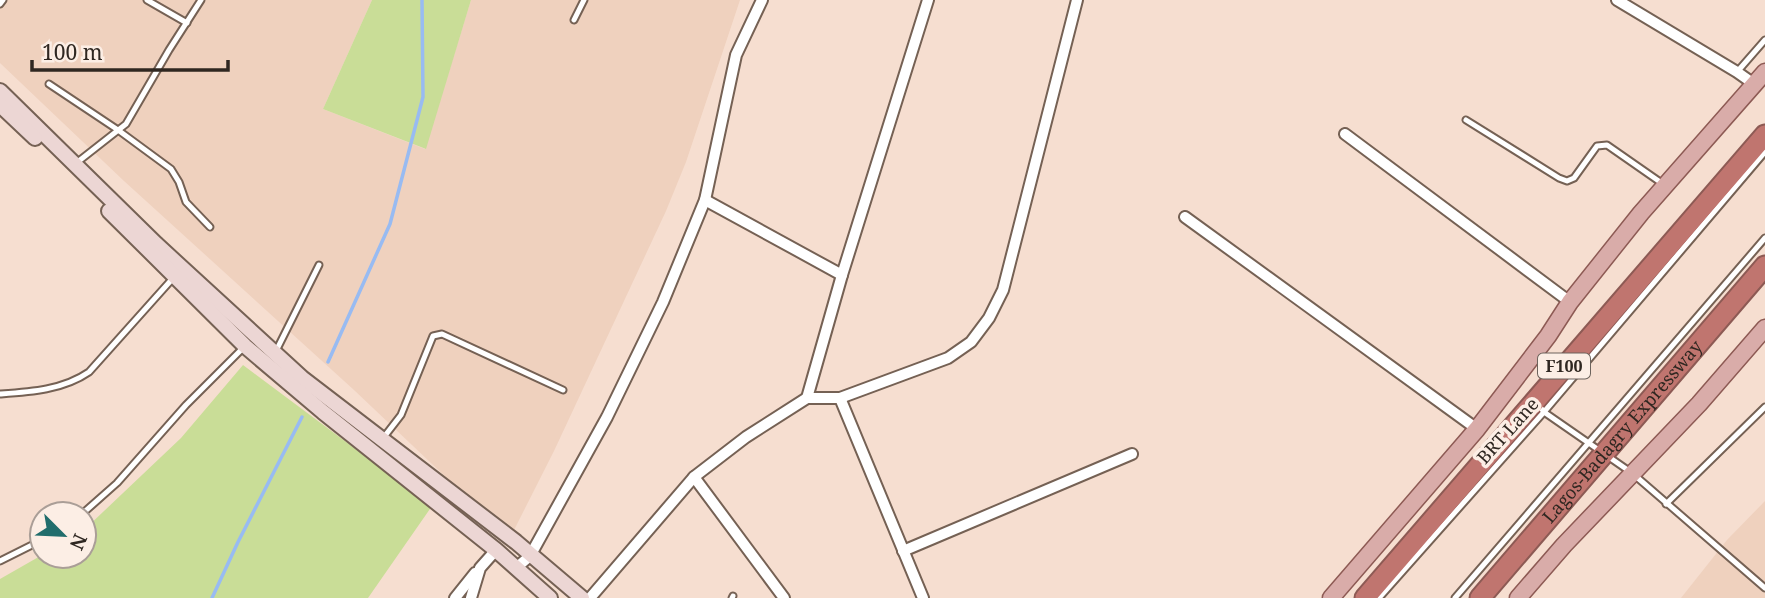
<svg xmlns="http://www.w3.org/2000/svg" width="1765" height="598" viewBox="0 0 1765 598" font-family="'Noto Serif',serif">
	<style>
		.built { fill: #efd1be }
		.grass { fill: #c9dd97 }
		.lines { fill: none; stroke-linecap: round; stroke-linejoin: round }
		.stream { stroke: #98bbf2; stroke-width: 3.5 }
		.lane-casing { stroke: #756154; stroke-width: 9 }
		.street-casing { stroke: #756154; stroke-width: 14 }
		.secondary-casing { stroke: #756154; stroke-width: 18 }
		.primary-casing { stroke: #8d5a54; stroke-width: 19 }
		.highway-casing { stroke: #8d5a54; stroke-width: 23 }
		.lane { stroke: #fff; stroke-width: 5 }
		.street { stroke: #fff; stroke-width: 10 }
		.secondary { stroke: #ecd6d4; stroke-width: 14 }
		.primary { stroke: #d9aca9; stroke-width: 16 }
		.highway { stroke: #c0756f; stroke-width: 19 }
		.labels { text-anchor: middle; stroke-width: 7; stroke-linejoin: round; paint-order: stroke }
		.shield { fill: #fceee5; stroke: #6c635c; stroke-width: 2 }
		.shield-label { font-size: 16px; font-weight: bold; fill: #2f2721 }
		.street-label { font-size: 18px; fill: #2f2721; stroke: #fceee5 }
	</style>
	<rect width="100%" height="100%" fill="#f6ded0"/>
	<g class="built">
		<polygon points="0,0 372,0 323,109 425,149 471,0 740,0 686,162 666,211 554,451 510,538 354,390 124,181 0,63"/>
		<polygon points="1765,501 1765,598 1681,598 1727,540"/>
	</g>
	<g class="grass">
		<polygon points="372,0 471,0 426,149 323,109"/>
		<polygon points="243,365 432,506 368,598 0,598 0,579 42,555 84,556 84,530 181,438"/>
	</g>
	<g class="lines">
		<g class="stream">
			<polyline points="328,362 390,224 423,97 422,0"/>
			<polyline points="212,598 238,542 302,417"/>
		</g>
		<g class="lane-casing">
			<g id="lane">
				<polyline points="147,0 187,23"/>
				<polyline points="0,4 3,0"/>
				<polyline points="574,20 584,0"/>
				<polyline points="1737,72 1765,40"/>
				<polyline points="49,84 118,130 171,169 179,182 186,202 210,227"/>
				<polyline points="1466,120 1559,178 1567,181 1574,178 1597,146 1607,145 1663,184"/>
				<polyline points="75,164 126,124 169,50 201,0"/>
				<polyline points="276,351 319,265"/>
				<path d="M0 394C30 392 63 390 89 372L174 277"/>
				<polyline points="1537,403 1544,412 1632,473 1765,588"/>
				<polyline points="384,437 401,415 433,336 442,334 563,390"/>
				<polyline points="1666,504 1765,407"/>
				<polyline points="82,514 117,483 186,405 243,348"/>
				<polyline points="0,561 42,540"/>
				<polyline points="732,598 733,596"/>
				<polyline points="1379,598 1544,412 1765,152"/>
				<polyline points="1455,598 1765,238"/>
			</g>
		</g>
		<g class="street-casing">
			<g id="street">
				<polyline points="1617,0 1737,72 1754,84"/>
				<polyline points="1345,134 1570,302"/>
				<polyline points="705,200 842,275"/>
				<polyline points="1185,217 1477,429"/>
				<polyline points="807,398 842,275 928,0"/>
				<polyline points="840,398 923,598"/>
				<polyline points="694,477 784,598"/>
				<polyline points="903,551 1132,454"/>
				<polyline points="516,568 530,556 607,417 663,302 705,200 736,55 762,0"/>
				<polyline points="455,598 475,573"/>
				<polyline points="471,598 480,568 496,550"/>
				<polyline points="590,598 694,477 746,437 807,398 840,398 948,358 971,342 989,318 1003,290 1077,0"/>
			</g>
		</g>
		<g class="secondary-casing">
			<g id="secondary">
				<polyline points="0,91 156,244 302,378 516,542 582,598"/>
				<polyline points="0,105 35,138"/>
				<polyline points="109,211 245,346 323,412 496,550 550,598"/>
			</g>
		</g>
		<g class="primary-casing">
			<g id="primary">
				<polyline points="1331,598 1477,429 1548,336 1570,302 1641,213 1765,72"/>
				<polyline points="1518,598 1564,545 1699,404 1765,328"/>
			</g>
		</g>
		<g class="highway-casing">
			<g id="highway">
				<polyline points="1365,598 1765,135"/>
				<path id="s1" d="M1480 598 1765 266"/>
			</g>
		</g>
		<use href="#lane" class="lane"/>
		<use href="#street" class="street"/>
		<use href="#secondary" class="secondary"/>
		<use href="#primary" class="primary"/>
		<use href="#highway" class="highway"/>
	</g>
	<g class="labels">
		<rect class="shield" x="1538" y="353.5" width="52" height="25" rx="5"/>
		<g class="shield-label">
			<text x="1564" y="372">F100</text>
		</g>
		<g class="street-label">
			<text transform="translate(1508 431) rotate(-48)" y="6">BRT Lane</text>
			<text dy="6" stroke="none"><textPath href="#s1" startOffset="219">Lagos-Badagry Expressway</textPath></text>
		</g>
	</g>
	<g transform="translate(63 535) rotate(114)"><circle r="33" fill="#fceee5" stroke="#aa9e97" stroke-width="2"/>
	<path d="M0-5L12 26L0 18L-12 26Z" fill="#216d6c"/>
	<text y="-10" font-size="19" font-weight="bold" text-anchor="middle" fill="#2f2721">N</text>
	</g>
	<path d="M32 60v10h196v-10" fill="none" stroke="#2f2721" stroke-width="3.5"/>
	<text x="42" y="60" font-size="21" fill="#2f2721" stroke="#fceee5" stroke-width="5" paint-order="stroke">100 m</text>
</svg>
